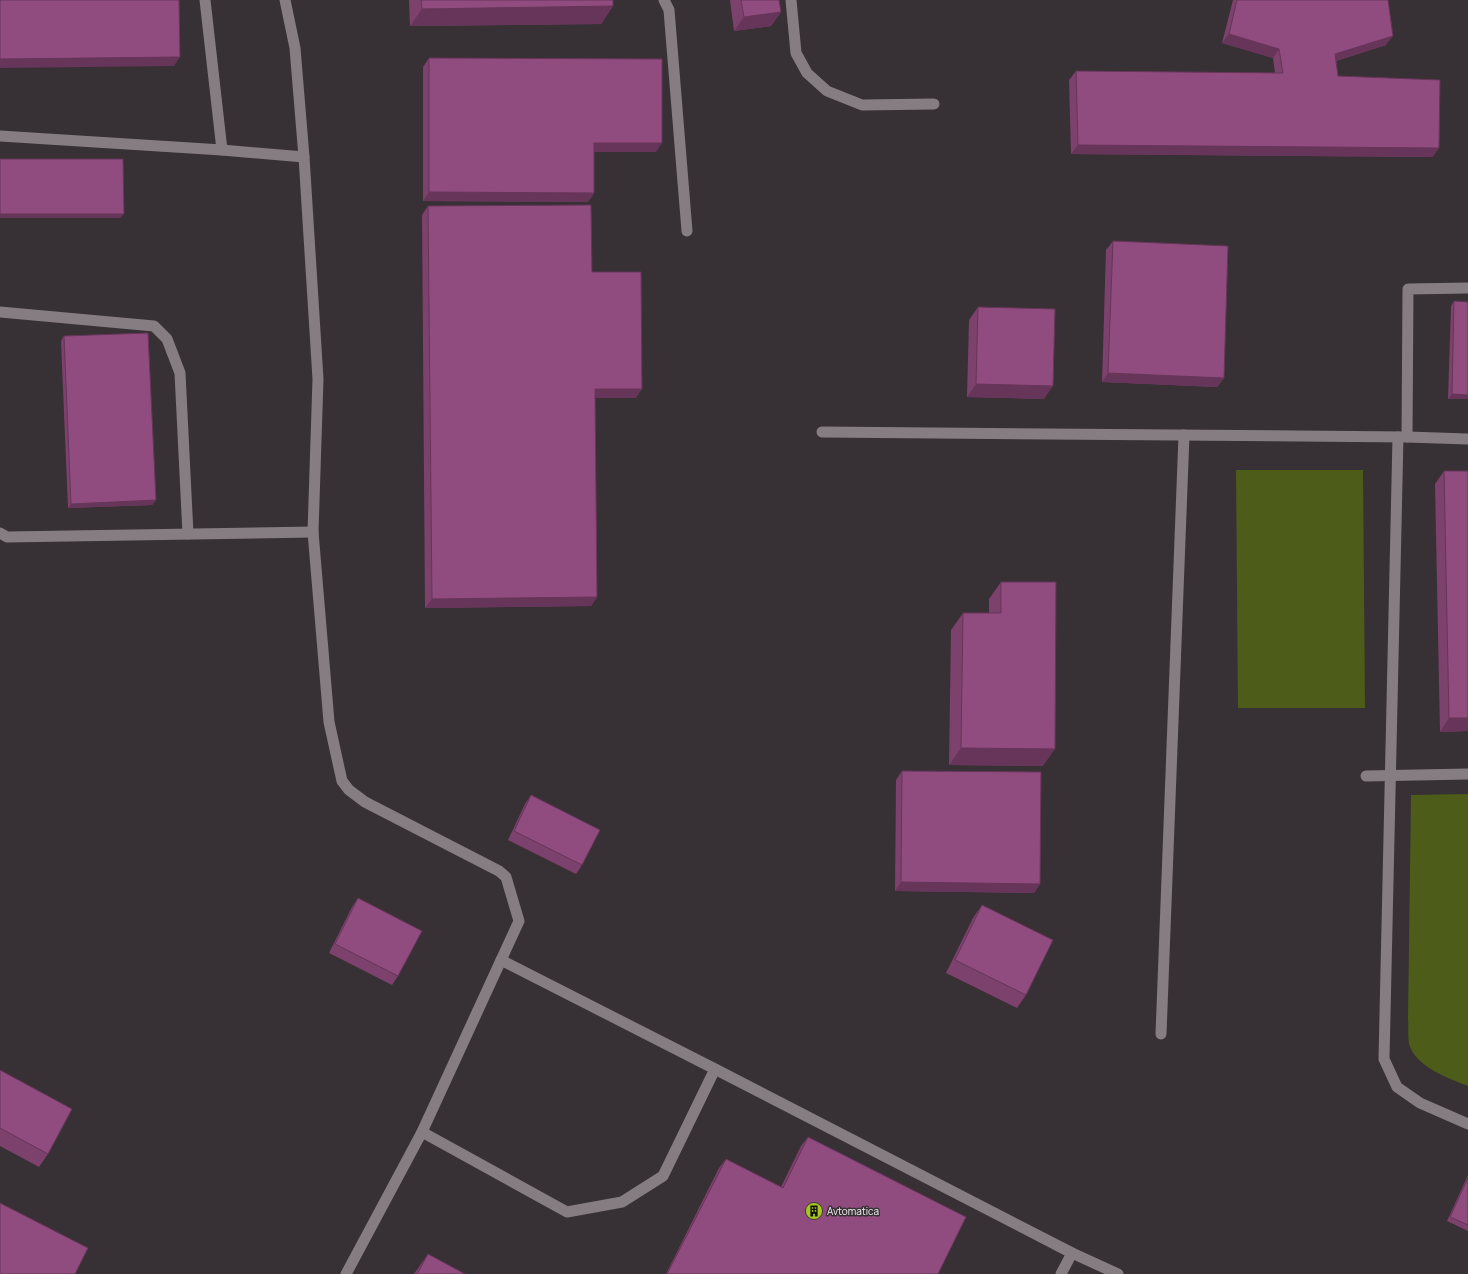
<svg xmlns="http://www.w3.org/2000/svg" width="1468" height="1274" viewBox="0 0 1468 1274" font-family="Manrope,sans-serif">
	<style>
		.green { fill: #4d5c18 }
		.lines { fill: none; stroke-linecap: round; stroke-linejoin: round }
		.service { stroke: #867d83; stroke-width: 11 }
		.wall { fill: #7d416d }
		.shaded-wall { fill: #663559 }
		.building { fill: #914c7f; stroke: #663559 }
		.labels { text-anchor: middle; stroke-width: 3; stroke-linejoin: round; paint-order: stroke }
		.poi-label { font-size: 10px; fill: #f7f2f6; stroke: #373035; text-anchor: start }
	</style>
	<rect width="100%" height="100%" fill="#373035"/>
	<g class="green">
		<polygon points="1236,470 1363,470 1365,708 1238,708"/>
		<path d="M1468 794V1086C1448 1078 1419 1068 1410 1047 1407 1039 1409 1027 1408 1019L1411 795Z"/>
	</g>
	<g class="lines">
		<g class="service">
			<polyline points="205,0 222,150"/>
			<polyline points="285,0 295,48 304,157 318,379 313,532 329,722 342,781 349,790 365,802 499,871 506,877 519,921 422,1132 346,1274"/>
			<polyline points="664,0 669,10 687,231"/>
			<polyline points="791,0 796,53 807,73 827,91 862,105 934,104"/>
			<polyline points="0,136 222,150 304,157"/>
			<polyline points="0,312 154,326 167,339 180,373 188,534"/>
			<polyline points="822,432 1407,437 1468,439"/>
			<polyline points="1398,437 1384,1059 1397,1087 1420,1103 1468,1124"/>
			<polyline points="1407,437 1408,289 1468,288"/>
			<polyline points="0,533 7,537 313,532"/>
			<polyline points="1366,776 1468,774"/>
			<polyline points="1161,1034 1184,435"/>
			<polyline points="715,1069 1072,1253 1061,1274"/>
			<polyline points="422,1132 567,1212 622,1202 663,1176 715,1069 501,960"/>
			<polyline points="1072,1253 1118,1274"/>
		</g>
	</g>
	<g class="wall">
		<polygon points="409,0 613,0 613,6 601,24 410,26"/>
		<polygon points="730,0 779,0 781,12 771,26 734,31"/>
		<polygon points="1233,0 1388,0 1386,45 1336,61 1338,76 1433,157 1071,154 1069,80 1076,71 1275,73 1273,58 1222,43"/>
		<polygon points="429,58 656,152 594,152 594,193 588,202 423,201 423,67"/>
		<polygon points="428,206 636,398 595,398 597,597 591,606 425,608 422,215"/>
		<polygon points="1113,241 1224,378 1217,387 1102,382 1106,250"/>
		<polygon points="1454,301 1468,399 1448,399 1451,306"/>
		<polygon points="978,307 1044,399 967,397 969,320"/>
		<polygon points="64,336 156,500 152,505 68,508 61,341"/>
		<polygon points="1444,471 1468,471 1468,731 1440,732 1435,484"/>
		<polygon points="1001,582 1043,766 949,765 951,630 963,613 989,613 989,599"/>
		<polygon points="902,771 1040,884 1034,893 895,891 896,780"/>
		<polygon points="531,795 582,865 576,874 508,840 525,804"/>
		<polygon points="358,898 398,976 392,985 329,953 352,907"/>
		<polygon points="982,905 1026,995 1017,1008 946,973 973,918"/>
		<polygon points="0,1070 48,1154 39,1167 0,1146"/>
		<polygon points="808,1137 938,1274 666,1274 719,1168 726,1159 781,1187 801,1146"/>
		<polygon points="1468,1175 1468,1231 1447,1221"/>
		<polygon points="428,1254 465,1274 414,1274"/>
	</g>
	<g class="shaded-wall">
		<polygon points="613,6 601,24 410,26 422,9"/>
		<polygon points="781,12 771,26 734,31 744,17"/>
		<polygon points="1229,34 1279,49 1273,58 1222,43"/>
		<polygon points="1393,36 1386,45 1329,63 1335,54"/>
		<polygon points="180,57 174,66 0,68 0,59"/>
		<polygon points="594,143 662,143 656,152 588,152"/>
		<polygon points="1078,145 1439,148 1433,157 1071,154"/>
		<polygon points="429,192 594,193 588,202 423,201"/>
		<polygon points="0,214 124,214 120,218 0,218"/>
		<polygon points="1108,373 1224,378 1217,387 1102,382"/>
		<polygon points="976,384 1053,386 1044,399 967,397"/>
		<polygon points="595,389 642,389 636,398 589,398"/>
		<polygon points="1452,394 1468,395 1468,399 1448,399"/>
		<polygon points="156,500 152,505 68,508 71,504"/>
		<polygon points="597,597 591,606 425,608 432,599"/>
		<polygon points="1449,718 1468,718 1468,731 1440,732"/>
		<polygon points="961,748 1055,749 1043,766 949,765"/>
		<polygon points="901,882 1040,884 1034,893 895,891"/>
	</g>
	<g class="building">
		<polygon points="0,0 179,0 180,57 0,59"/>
		<polygon points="421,0 613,0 613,6 422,9"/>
		<polygon points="741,0 779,0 781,12 744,17"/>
		<polygon points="1237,0 1388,0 1393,36 1335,54 1338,76 1440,80 1439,148 1078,145 1076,71 1283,73 1279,49 1229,34"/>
		<polygon points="429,58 662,59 662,143 594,143 594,193 429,192"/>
		<polygon points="0,159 123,159 124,214 0,214"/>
		<polygon points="591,205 592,272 641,272 642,389 595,389 597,597 432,599 428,206"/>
		<polygon points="1113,241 1228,246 1224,378 1108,373"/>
		<polygon points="1454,301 1468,302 1468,395 1452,394"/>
		<polygon points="978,307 1055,309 1053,386 976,384"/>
		<polygon points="148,333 156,500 71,504 64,336"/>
		<polygon points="1444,471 1468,471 1468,718 1449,718"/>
		<polygon points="1001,582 1056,582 1055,749 961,748 963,613 1001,613"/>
		<polygon points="902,771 1041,772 1040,884 901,882"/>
		<polygon points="531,795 600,830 582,865 514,831"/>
		<polygon points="358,898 422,931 398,976 335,944"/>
		<polygon points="982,905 1053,940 1026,995 955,960"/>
		<polygon points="0,1070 72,1109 48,1154 0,1128"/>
		<polygon points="808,1137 966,1217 938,1274 667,1274 726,1159 783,1188"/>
		<polygon points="1468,1178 1468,1225 1450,1217"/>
		<polygon points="0,1203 88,1248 75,1274 0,1274"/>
		<polygon points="428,1254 465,1274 417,1274"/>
	</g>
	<defs>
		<g id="building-disc" transform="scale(0.9)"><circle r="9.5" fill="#a7c71e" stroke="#373035"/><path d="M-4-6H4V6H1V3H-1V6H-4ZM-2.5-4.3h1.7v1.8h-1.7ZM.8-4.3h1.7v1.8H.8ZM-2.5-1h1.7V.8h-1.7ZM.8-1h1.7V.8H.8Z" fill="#111"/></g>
	</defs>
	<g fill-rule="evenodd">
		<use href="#building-disc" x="814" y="1211"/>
	</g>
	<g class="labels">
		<g class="poi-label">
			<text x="827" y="1215">Avtomatica</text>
		</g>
	</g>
</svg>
